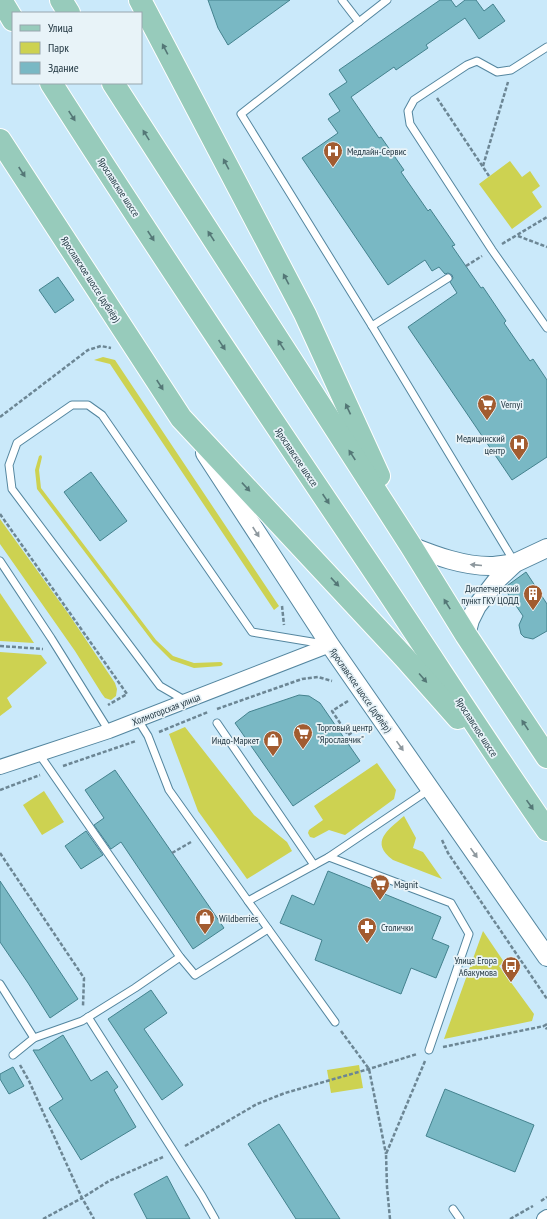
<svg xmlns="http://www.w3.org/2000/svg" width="547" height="1219" viewBox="0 0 547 1219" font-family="'PT Sans Narrow',sans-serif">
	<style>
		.green { fill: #cdd251 }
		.building { fill: #79b8c4; stroke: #44828e }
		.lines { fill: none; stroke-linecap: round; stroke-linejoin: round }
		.service-casing { stroke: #54869f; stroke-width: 9 }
		.minor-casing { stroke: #54869f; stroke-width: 16 }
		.tertiary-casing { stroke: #54869f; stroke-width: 20 }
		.primary-casing { stroke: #fff; stroke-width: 24 }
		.path { stroke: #6c8694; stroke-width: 2.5; stroke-dasharray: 4 2; stroke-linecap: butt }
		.service { stroke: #fff; stroke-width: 7 }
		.minor { stroke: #fff; stroke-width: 14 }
		.tertiary { stroke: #fff; stroke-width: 18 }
		.primary { stroke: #97cbbb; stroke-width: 22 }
		.oneway { fill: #547776 }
		.oneway2 { fill: #8e989e }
		.labels { text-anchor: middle; stroke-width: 3.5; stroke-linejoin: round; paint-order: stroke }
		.poi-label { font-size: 10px; fill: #1d323d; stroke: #e8f3f8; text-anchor: start }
		.street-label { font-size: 10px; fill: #1d323d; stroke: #e8f3f8 }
	</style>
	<rect width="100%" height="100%" fill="#cae9fa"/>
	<g class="green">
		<polygon points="510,161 522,177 530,171 540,186 532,192 542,207 512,229 479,184"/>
		<polygon points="103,357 115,360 279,606 274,610 110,364 94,360"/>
		<polygon points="41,455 42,457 39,470 41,488 156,640 173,656 194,663 221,662 223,664 221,666 194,668 171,660 153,642 37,489 35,470 39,456"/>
		<polygon points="0,519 70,616 115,683 117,689 116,696 111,700 105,698 102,694 75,651 0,544"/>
		<polygon points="0,593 34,643 0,641"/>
		<polygon points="0,652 41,655 47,663 7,698 12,707 0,716"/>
		<polygon points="185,727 254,815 287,842 292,851 247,879 198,811 169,734"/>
		<polygon points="377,763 396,790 394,799 345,835 329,830 314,838 310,837 308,833 309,830 323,820 314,806"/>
		<polygon points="44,791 64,822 42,835 23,805"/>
		<path d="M404 816 416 838 413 848 423 852 442 879 393 860C369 842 388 830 404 816Z"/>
		<polygon points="483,931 504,962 499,966 534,1014 532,1021 444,1039"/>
		<polygon points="359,1065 363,1088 331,1093 327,1070"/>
	</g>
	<g class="building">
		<polygon points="208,0 290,0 228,45 218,28"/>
		<polygon points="440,0 451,0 456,7 465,0 476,0 484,11 493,4 505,21 479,39 465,18 426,45 428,48 396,70 394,67 351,97 379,138 381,137 404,170 401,172 428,211 430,209 455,245 452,246 481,288 483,287 506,321 504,323 530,361 533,359 547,380 547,457 512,480 408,327 457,293 450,282 453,278 452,275 448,273 445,274 439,267 432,271 425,260 388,285 302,158 338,133 328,119 340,111 329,94 347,82 339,70"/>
		<polygon points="58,277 74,300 55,313 39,290"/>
		<polygon points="91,472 127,521 100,541 64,492"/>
		<polygon points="526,572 547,604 547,631 533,639 524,637 521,634 519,625 523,616 504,588"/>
		<polygon points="299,695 309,696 320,703 360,761 293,806 235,723 249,712"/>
		<polygon points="115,770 224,928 193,949 121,842 111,849 94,825 104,818 85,790"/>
		<polygon points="86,831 103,855 81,869 65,846"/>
		<polygon points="328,871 441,917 432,939 449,946 436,978 411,968 401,994 315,960 322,940 280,923 292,895 314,905"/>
		<polygon points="0,881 78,999 50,1018 28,983 0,942"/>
		<polygon points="151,990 167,1013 144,1029 183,1085 162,1100 108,1019"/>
		<polygon points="63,1035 91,1081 107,1071 118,1087 114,1090 136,1127 81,1160 49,1108 63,1099 33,1050 39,1050"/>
		<polygon points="13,1067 24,1086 9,1094 0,1079 0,1074"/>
		<polygon points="445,1089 534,1125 515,1172 426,1136"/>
		<polygon points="279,1124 340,1219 296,1219 248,1144"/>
		<polygon points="167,1176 177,1195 190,1219 147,1219 134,1194"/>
	</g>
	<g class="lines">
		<g class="service-casing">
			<g id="service">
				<polyline points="342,0 359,22"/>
				<polyline points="387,0 241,114 372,326 515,563"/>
				<polyline points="547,47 511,70 497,72 477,61 467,65 414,100 408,111 410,124 492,250 547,328"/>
				<polyline points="372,326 448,278"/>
				<polyline points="0,561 51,638 109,731"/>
				<polyline points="186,701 160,686 12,489 9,465 17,443 72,405 88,405 102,415 252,632 324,644"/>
				<polyline points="138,720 148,736 169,790 248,901 329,857 451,903 469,934 429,1050"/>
				<polyline points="217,723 314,865"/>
				<polyline points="39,754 180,957 195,975 268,929"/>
				<polyline points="329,857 430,789"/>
				<polyline points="248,901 335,1022"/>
				<polyline points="0,984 34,1038"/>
				<polyline points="88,1017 202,1196 215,1219"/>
				<polyline points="13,1055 34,1038 82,1021 135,988 180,957"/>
				<polyline points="453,1209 460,1219"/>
			</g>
		</g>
		<g class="minor-casing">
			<g id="minor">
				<polyline points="0,767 109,731 330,645"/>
				<polyline points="544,1219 547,1217"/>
			</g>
		</g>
		<g class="tertiary-casing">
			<g id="tertiary">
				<polyline points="205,453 330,645 547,957"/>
				<path d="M411 546C436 556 463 566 490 566 498 566 507 564 515 563"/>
				<polyline points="466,635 470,620 477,606 498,579 515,563 547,548"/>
			</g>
		</g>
		<g class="primary-casing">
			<g id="primary">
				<polyline points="1,0 13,20"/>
				<polyline points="61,0 69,13"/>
				<polyline points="140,0 305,314 379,476"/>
				<path d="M51 83C158 251 270 417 382 583 437 665 490 748 547 830"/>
				<polyline points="113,83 411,546 466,635 547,757"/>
				<polyline points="0,140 181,418 404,657 458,718"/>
			</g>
		</g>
		<g class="path">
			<polyline points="437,98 489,176"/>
			<polyline points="483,166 508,82"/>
			<polyline points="518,236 547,247"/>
			<polyline points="502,244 547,217"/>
			<polyline points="466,266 482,256"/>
			<polyline points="0,417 88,350 101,346 111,348"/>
			<polyline points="0,514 127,694 108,705"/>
			<polyline points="282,606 284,625"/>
			<polyline points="0,646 43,649"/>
			<polyline points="348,701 332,711 348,735 363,725"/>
			<polyline points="217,709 302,679 318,677 332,681"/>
			<polyline points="338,730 342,727"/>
			<polyline points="159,732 208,712"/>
			<polyline points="63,766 136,741"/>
			<polyline points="0,790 40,775"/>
			<polyline points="442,840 448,853 547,999"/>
			<polyline points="0,853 84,978 83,1006"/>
			<polyline points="172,853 191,842"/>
			<polyline points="547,1024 544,1026 547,1029"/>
			<polyline points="341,1031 369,1069 386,1154"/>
			<polyline points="443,1047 544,1026"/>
			<polyline points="20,1065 29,1081 82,1198 109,1181 163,1157"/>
			<polyline points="185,1146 257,1104 285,1093 369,1069 417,1054"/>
			<polyline points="541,1201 547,1197"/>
			<polyline points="43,1219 82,1198 94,1219"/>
			<polyline points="390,1219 387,1187 386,1154 425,1061"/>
			<polyline points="510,1219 533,1206"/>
		</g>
		<use href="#service" class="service"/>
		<use href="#minor" class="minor"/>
		<use href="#tertiary" class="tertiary"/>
		<use href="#primary" class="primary"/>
	</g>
	<defs><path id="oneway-solid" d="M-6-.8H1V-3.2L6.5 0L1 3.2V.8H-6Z"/></defs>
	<g class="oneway">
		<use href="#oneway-solid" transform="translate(165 49) rotate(-118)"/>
		<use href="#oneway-solid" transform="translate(72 116) rotate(57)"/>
		<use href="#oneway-solid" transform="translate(146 135) rotate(-122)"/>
		<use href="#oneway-solid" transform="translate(226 164) rotate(-118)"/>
		<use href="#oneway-solid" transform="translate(22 172) rotate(57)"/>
		<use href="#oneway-solid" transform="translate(151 236) rotate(57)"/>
		<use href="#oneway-solid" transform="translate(211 236) rotate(-123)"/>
		<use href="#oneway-solid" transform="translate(286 279) rotate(-118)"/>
		<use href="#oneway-solid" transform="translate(222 345) rotate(56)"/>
		<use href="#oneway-solid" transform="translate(281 345) rotate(-123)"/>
		<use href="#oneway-solid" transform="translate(160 385) rotate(57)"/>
		<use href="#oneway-solid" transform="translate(348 409) rotate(-115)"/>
		<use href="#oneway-solid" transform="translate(352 455) rotate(-123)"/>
		<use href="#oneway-solid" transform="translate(246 487) rotate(47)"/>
		<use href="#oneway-solid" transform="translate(326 499) rotate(56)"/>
		<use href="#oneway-solid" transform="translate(335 582) rotate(47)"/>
		<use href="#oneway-solid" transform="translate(447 604) rotate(-122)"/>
		<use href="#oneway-solid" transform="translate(423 678) rotate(49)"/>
		<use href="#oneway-solid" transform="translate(525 725) rotate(-124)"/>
		<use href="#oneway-solid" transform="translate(530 805) rotate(55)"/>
	</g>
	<g class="oneway2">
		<use href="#oneway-solid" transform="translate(256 532) rotate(57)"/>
		<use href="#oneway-solid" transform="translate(476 565) rotate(-175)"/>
		<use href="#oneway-solid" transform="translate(400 746) rotate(55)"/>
		<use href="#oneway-solid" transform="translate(474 853) rotate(55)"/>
	</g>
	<defs>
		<g id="hospital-pin" transform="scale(1)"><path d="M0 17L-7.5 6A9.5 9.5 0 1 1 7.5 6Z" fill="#a25c30" stroke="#e8f3f8"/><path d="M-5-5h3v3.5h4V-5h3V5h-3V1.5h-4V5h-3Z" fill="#fff"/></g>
		<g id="supermarket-pin" transform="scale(1)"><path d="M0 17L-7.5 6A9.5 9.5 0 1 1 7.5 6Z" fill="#a25c30" stroke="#e8f3f8"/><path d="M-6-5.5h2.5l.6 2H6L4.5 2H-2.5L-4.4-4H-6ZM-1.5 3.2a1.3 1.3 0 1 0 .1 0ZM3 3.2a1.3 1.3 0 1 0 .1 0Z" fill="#fff"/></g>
		<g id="building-pin" transform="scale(1)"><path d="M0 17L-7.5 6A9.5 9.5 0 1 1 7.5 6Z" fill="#a25c30" stroke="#e8f3f8"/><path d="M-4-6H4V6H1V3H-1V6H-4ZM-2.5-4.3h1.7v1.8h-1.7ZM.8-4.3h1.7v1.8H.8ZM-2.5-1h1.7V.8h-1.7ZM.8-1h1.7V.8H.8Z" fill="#fff"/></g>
		<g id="shop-pin" transform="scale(1)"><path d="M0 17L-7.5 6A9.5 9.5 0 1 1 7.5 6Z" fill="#a25c30" stroke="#e8f3f8"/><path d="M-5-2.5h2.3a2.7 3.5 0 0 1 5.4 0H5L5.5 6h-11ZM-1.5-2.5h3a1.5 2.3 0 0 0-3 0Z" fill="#fff"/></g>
		<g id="pharmacy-pin" transform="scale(1)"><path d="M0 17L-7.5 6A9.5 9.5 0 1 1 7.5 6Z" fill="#a25c30" stroke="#e8f3f8"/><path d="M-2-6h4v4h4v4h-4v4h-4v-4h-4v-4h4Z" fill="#fff"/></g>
		<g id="bus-pin" transform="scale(1)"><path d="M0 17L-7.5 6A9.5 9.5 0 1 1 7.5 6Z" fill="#a25c30" stroke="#e8f3f8"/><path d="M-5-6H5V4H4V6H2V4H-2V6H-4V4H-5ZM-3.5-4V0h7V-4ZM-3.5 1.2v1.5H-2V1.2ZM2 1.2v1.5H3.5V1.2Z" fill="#fff"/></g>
	</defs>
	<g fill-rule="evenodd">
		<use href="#hospital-pin" x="333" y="151"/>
		<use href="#supermarket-pin" x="487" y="404"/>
		<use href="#hospital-pin" x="519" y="444"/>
		<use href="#building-pin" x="533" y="594"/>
		<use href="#supermarket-pin" x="303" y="733"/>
		<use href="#shop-pin" x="273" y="740"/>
		<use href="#supermarket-pin" x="380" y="884"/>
		<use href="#shop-pin" x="205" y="918"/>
		<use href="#pharmacy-pin" x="367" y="927"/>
		<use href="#bus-pin" x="511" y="966"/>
	</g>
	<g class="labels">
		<g class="poi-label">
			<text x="347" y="155">Медлайн-Сервис</text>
			<text x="501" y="408">Vernyi</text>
			<text x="505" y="442" text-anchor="end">Медицинский<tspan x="505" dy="12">центр</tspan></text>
			<text x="519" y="592" text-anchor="end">Диспетчерский<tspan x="519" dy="12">пункт ГКУ ЦОДД</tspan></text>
			<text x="317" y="731">Торговый центр<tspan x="317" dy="12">"Ярославчик"</tspan></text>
			<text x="259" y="744" text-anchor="end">Индо-Маркет</text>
			<text x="394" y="888">Magnit</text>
			<text x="219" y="922">Wildberries</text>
			<text x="381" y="931">Столички</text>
			<text x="497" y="964" text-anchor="end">Улица Егора<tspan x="497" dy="12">Абакумова</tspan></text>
		</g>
		<g class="street-label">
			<text transform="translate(119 187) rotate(57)" y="4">Ярославское шоссе</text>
			<text transform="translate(91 279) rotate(57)" y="4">Ярославское шоссе (дублёр)</text>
			<text transform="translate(297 457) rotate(56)" y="4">Ярославское шоссе</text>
			<text transform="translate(361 690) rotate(55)" y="4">Ярославское шоссе (дублёр)</text>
			<text transform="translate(166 709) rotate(-21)" y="4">Холмогорская улица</text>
			<text transform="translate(477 727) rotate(57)" y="4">Ярославское шоссе</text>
		</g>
	</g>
	<rect x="12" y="12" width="130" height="72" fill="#e8f3f8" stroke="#97a6ad"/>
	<rect x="20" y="25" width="20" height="6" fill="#97cbbb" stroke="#97a6ad"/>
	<text x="48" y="32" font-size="12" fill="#1d323d">Улица</text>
	<rect x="20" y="42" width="20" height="12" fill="#cdd251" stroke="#97a6ad"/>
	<text x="48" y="52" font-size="12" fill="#1d323d">Парк</text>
	<rect x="20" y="62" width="20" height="12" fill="#79b8c4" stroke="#97a6ad"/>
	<text x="48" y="72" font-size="12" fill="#1d323d">Здание</text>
</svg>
